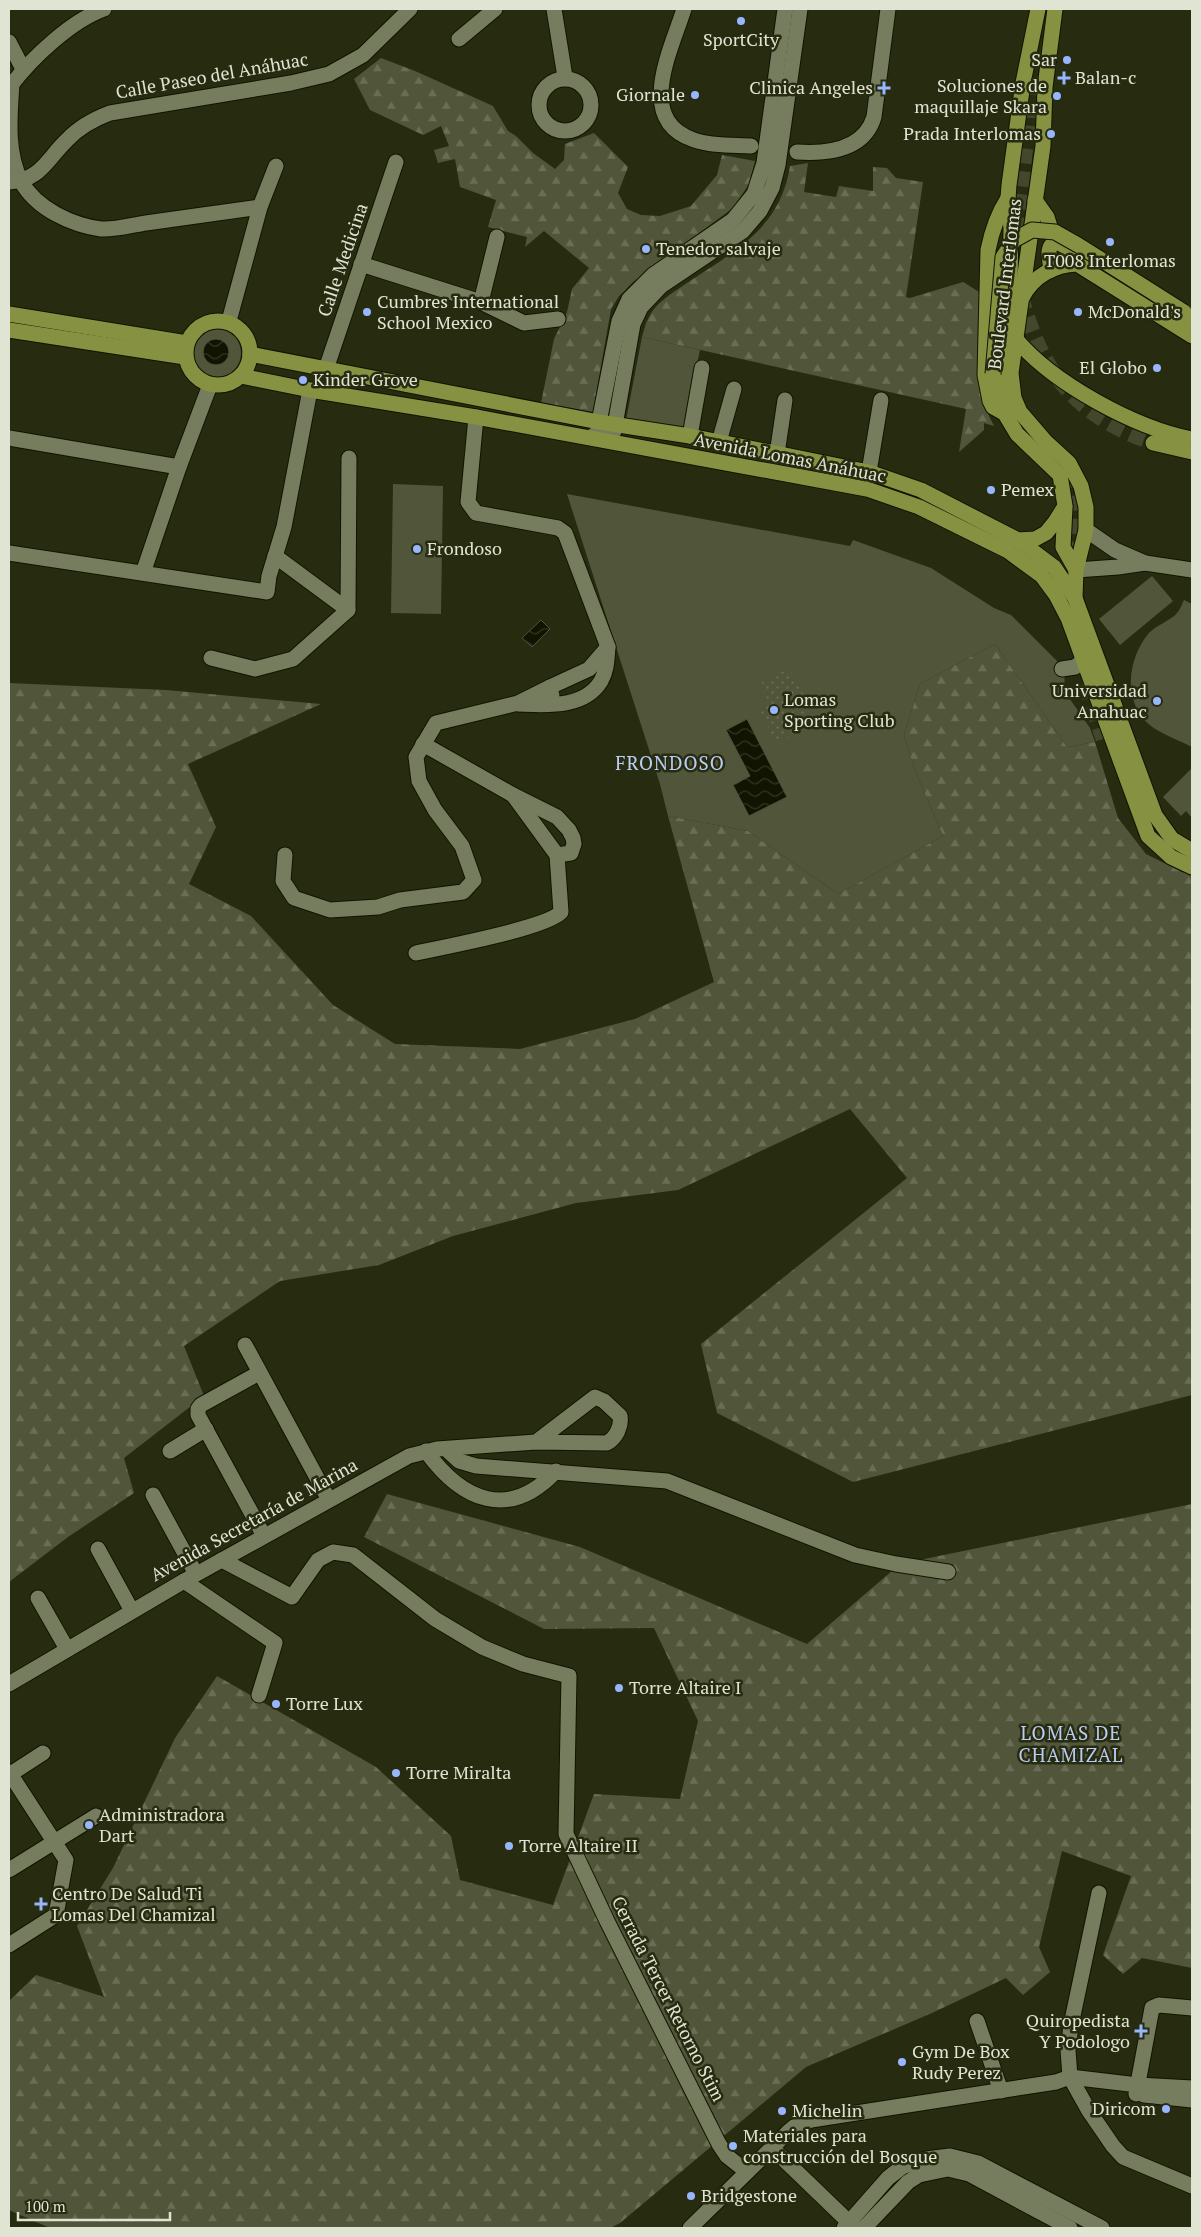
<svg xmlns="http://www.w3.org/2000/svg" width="1201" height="2237" viewBox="0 0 1201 2237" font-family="'PT Serif',serif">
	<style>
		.grass { fill: #51563a }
		.forest { fill: url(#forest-firs) }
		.garden { fill: url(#garden-dots) }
		.water { fill: url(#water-waves); stroke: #4f523f }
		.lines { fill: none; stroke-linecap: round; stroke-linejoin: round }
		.major-tunnel { stroke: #43482d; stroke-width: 15; stroke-dasharray: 15 8; stroke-linecap: butt }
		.minor-casing { stroke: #111400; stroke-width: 17 }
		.major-casing { stroke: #111400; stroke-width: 17 }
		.minor { stroke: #767c5e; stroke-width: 15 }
		.major { stroke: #869242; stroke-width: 15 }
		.major-bridge-casing { stroke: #111400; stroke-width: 17; stroke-linecap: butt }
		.major-bridge { stroke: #869242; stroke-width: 15 }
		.poi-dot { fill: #98b6fd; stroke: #272c10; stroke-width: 2 }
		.labels { text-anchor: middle; stroke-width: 5; stroke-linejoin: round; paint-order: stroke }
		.poi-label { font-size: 18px; fill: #e0e4d3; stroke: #272c10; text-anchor: start }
		.street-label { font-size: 18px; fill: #e0e4d3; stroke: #272c10 }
		.neighbourhood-label { font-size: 19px; letter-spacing: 1px; fill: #bbcdf5; stroke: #272c10 }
	</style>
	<defs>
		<pattern id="forest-firs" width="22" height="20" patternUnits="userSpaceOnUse" patternTransform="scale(1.25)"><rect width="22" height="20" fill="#51563a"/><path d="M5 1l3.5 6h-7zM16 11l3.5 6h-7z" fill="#6a6e56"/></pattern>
		<pattern id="garden-dots" width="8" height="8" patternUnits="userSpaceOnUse" patternTransform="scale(1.25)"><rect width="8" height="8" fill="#51563a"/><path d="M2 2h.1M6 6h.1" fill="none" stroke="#6a6e56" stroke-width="1.8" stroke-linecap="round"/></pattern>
		<pattern id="water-waves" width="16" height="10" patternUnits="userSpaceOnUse" patternTransform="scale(1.25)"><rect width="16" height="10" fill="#111400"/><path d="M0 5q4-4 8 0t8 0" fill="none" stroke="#333624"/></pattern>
	</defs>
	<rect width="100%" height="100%" fill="#272c10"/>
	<g class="grass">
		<circle cx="216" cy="353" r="25"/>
		<polygon points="642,337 700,350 683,429 626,420"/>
		<polygon points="393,484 443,486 441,614 391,613"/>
		<polygon points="567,494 850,546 853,540 931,568 994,608 1011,615 1064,668 1065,692 1090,728 1095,742 1067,747 995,644 920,684 904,735 914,768 943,836 838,894 748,831 668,816 660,784"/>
		<polygon points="1152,576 1173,601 1120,645 1099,619"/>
		<path d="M1184 600 1192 604V747C1179 740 1163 735 1151 726 1122 703 1127 659 1149 633 1157 625 1173 619 1177 613 1180 610 1182 604 1184 600Z"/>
		<polygon points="1192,768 1192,818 1186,811 1181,816 1163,797"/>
	</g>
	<g class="forest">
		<polygon points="381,58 415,71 493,106 508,131 516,136 533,153 555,169 564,160 565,144 594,133 628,167 618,193 627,209 641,215 660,216 691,206 717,175 722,155 755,161 749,184 733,208 633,282 619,296 611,309 593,412 541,403 554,339 567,312 572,289 589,268 544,231 525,247 527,237 488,227 496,200 460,187 455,159 438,163 434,150 449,146 441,126 423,135 370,110 354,79"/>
		<path d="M808 163 804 192 836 197 839 186 873 191V167L887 168 896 178 923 182 906 297 910 298 963 282 984 295C981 340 971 385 994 426L984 423V430L959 452 966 409 642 337C644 331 645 324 648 319 655 303 671 294 684 285 733 252 780 230 790 166Z"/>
		<polygon points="995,644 1067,747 1095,742 1118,818 1146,854 1182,872 1192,874 1192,1395 853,1482 717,1413 701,1344 907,1178 850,1109 678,1190 576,1203 453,1236 379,1265 280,1281 184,1346 204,1396 124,1458 134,1493 68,1537 9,1582 9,683 166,690 321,704 188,764 216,827 189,884 251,916 333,1005 395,1044 520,1049 635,1019 714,982 668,816 748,831 838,894 943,836 914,768 904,735 920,684"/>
		<polygon points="387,1494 580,1547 807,1644 900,1564 1192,1504 1192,1968 1142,1958 1123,1974 1103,1955 1131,1876 1062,1851 1039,1947 1050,1972 1023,1995 1006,1978 932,2013 806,2067 620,2223 610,2228 50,2228 9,2210 9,2001 36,1975 104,1997 77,1926 113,1868 175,1738 217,1676 376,1767 451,1836 460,1880 553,1905 594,1794 680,1799 698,1721 654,1628 544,1629 364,1537"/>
	</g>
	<polygon class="garden" points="789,668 812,710 797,718 803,729 776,743 758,709 769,702 759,684"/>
	<g class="water">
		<circle cx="216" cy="352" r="13"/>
		<polygon points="541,620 550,629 532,647 522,638"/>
		<polygon points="747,719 787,797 749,816 733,785 750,776 726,730"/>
	</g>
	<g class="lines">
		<g class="major-tunnel">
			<polyline points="1016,232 1033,85"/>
			<path d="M1021 295C1042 373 1075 416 1153 443"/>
			<path d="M1061 476C1091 514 1063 550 1065 591"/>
			<polyline points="1085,684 1103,739"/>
		</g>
		<g class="minor-casing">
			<g id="minor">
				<polyline points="554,9 565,77"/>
				<path d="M684 9C672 48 634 120 694 140 711 146 733 145 751 146"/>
				<polyline points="459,39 495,9"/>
				<polyline points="9,42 23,69"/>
				<circle cx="565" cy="105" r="26"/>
				<path d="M12 84C10 115 6 152 21 181 36 209 72 225 101 229 115 230 132 225 146 223 184 218 222 212 260 207"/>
				<path d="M12 84C33 57 71 21 104 9"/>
				<path d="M797 152C827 154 864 150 874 117L888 9"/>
				<path d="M9 182C40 181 47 159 67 140 79 127 94 119 110 113L291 83 329 74 363 55 410 9"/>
				<polyline points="361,264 481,302 524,323 558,319"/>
				<polyline points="481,302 497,237"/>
				<polyline points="229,321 260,207 276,166"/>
				<polyline points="326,369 396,162"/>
				<path d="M476 417 468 502 476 513 558 528 565 533 608 647C607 659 607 671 601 681 584 709 546 705 518 704"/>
				<polyline points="599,422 619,321 629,299 653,275 733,220 754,194 764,163 785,9"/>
				<polyline points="594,435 603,438 610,437 614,431 633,324 641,307 661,286 743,231 760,211 772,188 778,165 800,9"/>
				<polyline points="690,436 702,368"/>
				<polyline points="9,438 179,467"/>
				<polyline points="719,442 734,389"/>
				<polyline points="777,454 785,400"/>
				<polyline points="869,472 881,400"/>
				<polyline points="1086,530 1115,550 1145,563 1192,570"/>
				<polyline points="9,553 267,592 269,576 284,527 310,390"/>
				<polyline points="275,556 348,610"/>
				<polyline points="1076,570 1118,567 1145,563"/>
				<polyline points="143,573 179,467 210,385"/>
				<polyline points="211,658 255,669 293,659 348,610 349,458"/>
				<polyline points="1062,669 1075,667 1084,660"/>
				<polyline points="552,696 550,687 589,669 608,647"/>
				<polyline points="423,744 513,795 557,817 569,830 573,838 574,844 571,853 557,855"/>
				<polyline points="285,855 283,881 294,898 330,910 378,907 400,900 463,892 474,880 462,846 435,810 419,781 416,757 436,723 518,703 550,687"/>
				<path d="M416 953C443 947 547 928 561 912L557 855 513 795"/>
				<polyline points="245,1345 329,1500"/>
				<polyline points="259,1373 201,1405 198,1409 198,1415 264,1536"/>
				<polyline points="446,1449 459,1461 476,1466 667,1481 855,1555 896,1564 948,1572"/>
				<polyline points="170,1451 206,1429"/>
				<path d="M426 1451C462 1501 509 1521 556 1471"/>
				<polyline points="153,1495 196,1574"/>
				<polyline points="98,1549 132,1611"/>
				<polyline points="222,1560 292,1597 318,1560 333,1552 353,1555 435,1619 482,1647 523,1664 569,1676 566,1834 607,1921 719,2144 727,2156 747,2172"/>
				<polyline points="184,1581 275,1643 259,1695"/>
				<polyline points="38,1598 67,1649"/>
				<path d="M9 1684 184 1581 409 1456 437 1449 536 1442 607 1443C616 1438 622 1426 620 1416L604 1401 595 1397 536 1442"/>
				<polyline points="9,1772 66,1860 56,1915 9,1945"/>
				<polyline points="9,1775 43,1753"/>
				<polyline points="9,1870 96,1816"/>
				<polyline points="1099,1893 1071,2025 1068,2050 1070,2077 1089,2111 1113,2146 1123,2157 1192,2186"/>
				<polyline points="977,2021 1001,2091"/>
				<polyline points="1136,2094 1152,2008 1159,2005 1192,2008"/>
				<polyline points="1144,2095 1192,2100"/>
				<polyline points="772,2148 855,2228"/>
				<polyline points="690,2228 788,2132 794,2127 811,2120 1056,2082 1070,2077 1138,2085 1192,2088"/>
				<polyline points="844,2228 888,2178 902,2167 926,2159 950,2156 978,2163 1102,2228"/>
				<polyline points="864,2228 908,2182 919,2175 948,2169 969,2174 1070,2228"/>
			</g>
		</g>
		<g class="major-casing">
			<g id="major">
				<polyline points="1055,9 1045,87 1043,146 1011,373 1014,398 1020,412 1045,441 1069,463 1081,486 1086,507 1086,530 1076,570 1075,598"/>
				<polyline points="1035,200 1047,217 1055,243"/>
				<path d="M1051 270C1050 260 1044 242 1059 243L1094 263"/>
				<path d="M1022 298C1033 276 1054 265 1077 264L1192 336"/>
				<polyline points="1169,309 1192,321"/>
				<polyline points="9,314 187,343"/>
				<circle cx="218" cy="353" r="32"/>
				<polyline points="9,330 185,357"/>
				<path d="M1015 338C1052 383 1135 428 1192 439"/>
				<polyline points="250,354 599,422 690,436 869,472 921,490 1018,540 1054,567 1075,598 1155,815 1172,839 1192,851"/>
				<polyline points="241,376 310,390 476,417 867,489 919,507 1008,551 1042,576 1056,595 1068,618 1148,836 1171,857 1192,867"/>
				<polyline points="999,404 1017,434 1061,476"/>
				<polyline points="1004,413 1001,386 1010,283 1011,228 1008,198 1009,185 1023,83 1038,9"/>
				<path d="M1004 413 993 407 990 401 985 375 988 250C992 230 997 215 1008 198"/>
				<polyline points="1153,443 1192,452"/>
				<polyline points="1065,507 1063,547 1076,570"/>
				<polyline points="1018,540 1035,539 1046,533 1055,522 1065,506 1060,475"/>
			</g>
		</g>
		<use href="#minor" class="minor"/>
		<use href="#major" class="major"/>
		<g class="major-bridge-casing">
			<polyline id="major-bridge" points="993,374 1003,257 1014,240 1032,230 1055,232 1078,245 1184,312"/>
		</g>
		<use href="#major-bridge" class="major-bridge"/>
	</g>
	<g class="poi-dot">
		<circle cx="741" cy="21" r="5"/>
		<circle cx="1067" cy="60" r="5"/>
		<path d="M1061.5 70.5h5v5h5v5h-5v5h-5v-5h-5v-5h5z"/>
		<path d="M881.5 80.5h5v5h5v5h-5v5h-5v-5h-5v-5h5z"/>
		<circle cx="695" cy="95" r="5"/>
		<circle cx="1057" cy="96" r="5"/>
		<circle cx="1051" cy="134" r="5"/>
		<circle cx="1110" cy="242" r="5"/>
		<circle cx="646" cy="249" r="5"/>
		<circle cx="367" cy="312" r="5"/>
		<circle cx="1078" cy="312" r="5"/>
		<circle cx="1157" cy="368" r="5"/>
		<circle cx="303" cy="380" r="5"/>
		<circle cx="991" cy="490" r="5"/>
		<circle cx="417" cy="549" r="5"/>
		<circle cx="1157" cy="701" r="5"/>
		<circle cx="774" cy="710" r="5"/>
		<circle cx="619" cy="1688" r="5"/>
		<circle cx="276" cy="1704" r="5"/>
		<circle cx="396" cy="1773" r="5"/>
		<circle cx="89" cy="1825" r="5"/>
		<circle cx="509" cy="1846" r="5"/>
		<path d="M38.5 1896.5h5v5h5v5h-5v5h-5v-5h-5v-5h5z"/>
		<path d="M1138.5 2023.5h5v5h5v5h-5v5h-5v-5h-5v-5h5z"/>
		<circle cx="902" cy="2062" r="5"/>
		<circle cx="1166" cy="2109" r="5"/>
		<circle cx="782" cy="2111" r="5"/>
		<circle cx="733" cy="2146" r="5"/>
		<circle cx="691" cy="2196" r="5"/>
	</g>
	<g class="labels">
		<g class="poi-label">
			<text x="741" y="46" text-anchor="middle">SportCity</text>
			<text x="1057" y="66" text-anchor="end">Sar</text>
			<text x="1075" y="84">Balan-c</text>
			<text x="1047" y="92" text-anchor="end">Soluciones de<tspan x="1047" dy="21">maquillaje Skara</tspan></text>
			<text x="873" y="94" text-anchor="end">Clinica Angeles</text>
			<text x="685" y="101" text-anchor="end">Giornale</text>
			<text x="1041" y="140" text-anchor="end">Prada Interlomas</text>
			<text x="656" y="255">Tenedor salvaje</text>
			<text x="1110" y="267" text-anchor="middle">T008 Interlomas</text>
			<text x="377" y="308">Cumbres International<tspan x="377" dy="21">School Mexico</tspan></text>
			<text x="1088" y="318">McDonald's</text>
			<text x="1147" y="374" text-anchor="end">El Globo</text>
			<text x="313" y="386">Kinder Grove</text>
			<text x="1001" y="496">Pemex</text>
			<text x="427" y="555">Frondoso</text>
			<text x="1147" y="697" text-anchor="end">Universidad<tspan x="1147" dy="21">Anahuac</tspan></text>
			<text x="784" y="706">Lomas<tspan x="784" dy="21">Sporting Club</tspan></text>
			<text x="629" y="1694">Torre Altaire I</text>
			<text x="286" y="1710">Torre Lux</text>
			<text x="406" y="1779">Torre Miralta</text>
			<text x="99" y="1821">Administradora<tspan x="99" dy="21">Dart</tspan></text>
			<text x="519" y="1852">Torre Altaire II</text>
			<text x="52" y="1900">Centro De Salud Ti<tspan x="52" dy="21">Lomas Del Chamizal</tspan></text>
			<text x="1130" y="2027" text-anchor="end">Quiropedista<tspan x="1130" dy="21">Y Podologo</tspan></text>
			<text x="912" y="2058">Gym De Box<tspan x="912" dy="21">Rudy Perez</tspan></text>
			<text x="1156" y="2115" text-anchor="end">Diricom</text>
			<text x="792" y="2117">Michelin</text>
			<text x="743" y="2142">Materiales para<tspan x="743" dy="21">construcción del Bosque</tspan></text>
			<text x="701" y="2202">Bridgestone</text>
		</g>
		<g class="street-label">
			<text transform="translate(212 76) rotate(-10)" y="6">Calle Paseo del Anáhuac</text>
			<text transform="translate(343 260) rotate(-71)" y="6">Calle Medicina</text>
			<text transform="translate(1005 284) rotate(-83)" y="6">Boulevard Interlomas</text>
			<text transform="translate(790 458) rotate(11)" y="6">Avenida Lomas Anáhuac</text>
			<text transform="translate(254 1520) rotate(-29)" y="6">Avenida Secretaría de Marina</text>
			<text transform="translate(668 1999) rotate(63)" y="6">Cerrada Tercer Retorno Stim</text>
		</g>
		<g class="neighbourhood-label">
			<text x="670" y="770">FRONDOSO</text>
			<text x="1071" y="1740">LOMAS DE<tspan x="1071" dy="22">CHAMIZAL</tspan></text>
		</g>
	</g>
	<rect width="1201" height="2237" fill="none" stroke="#e0e4d3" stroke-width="20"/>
	<path d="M18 2212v8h152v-8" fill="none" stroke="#e0e4d3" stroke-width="2.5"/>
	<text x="25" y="2212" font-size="15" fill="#e0e4d3" stroke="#272c10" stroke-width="4" paint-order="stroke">100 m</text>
</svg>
